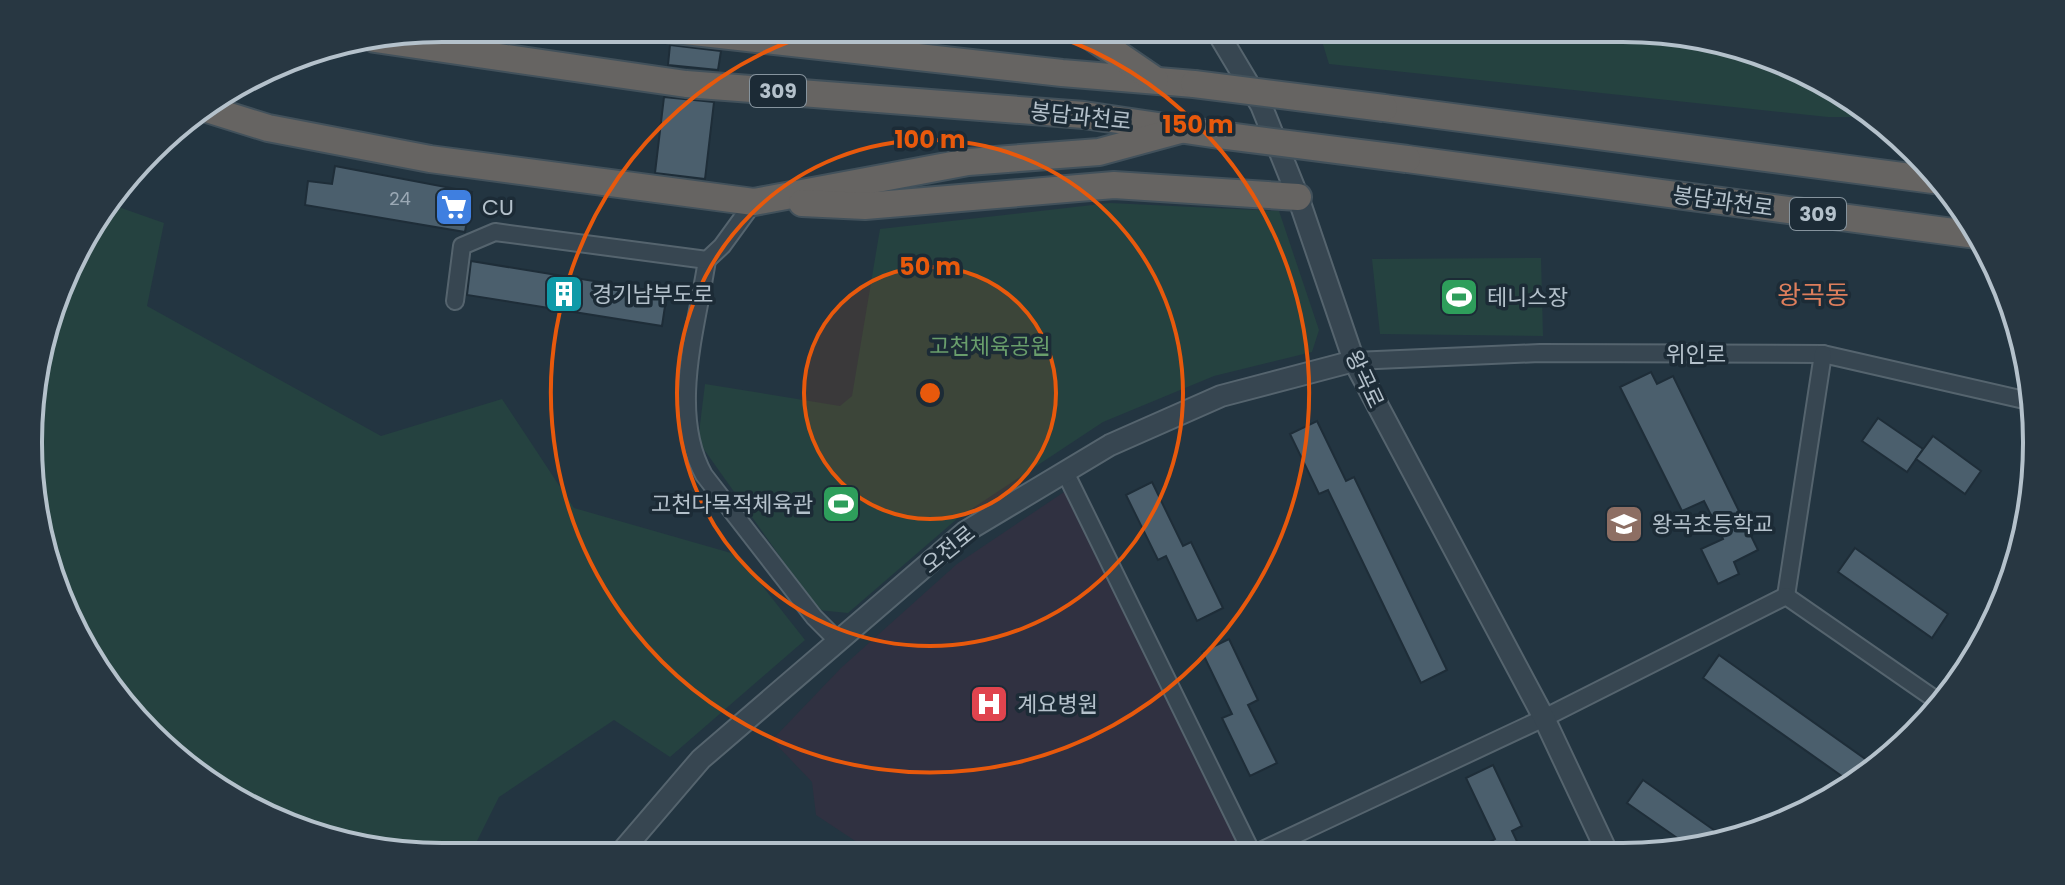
<svg xmlns="http://www.w3.org/2000/svg" width="2065" height="885" viewBox="0 0 2065 885" font-family="Poppins,'Noto Sans KR',sans-serif">
	<style>
		.medical { fill: #303141 }
		.green { fill: #254240 }
		.building { fill: #4b5f6d; stroke: #1e2d38; stroke-width: 2 }
		.lines { fill: none; stroke-linecap: round; stroke-linejoin: round }
		.minor-casing { stroke: #55646e; stroke-width: 20 }
		.tertiary-casing { stroke: #55646e; stroke-width: 24 }
		.trunk-casing { stroke: #42515b; stroke-width: 30 }
		.minor { stroke: #374651; stroke-width: 16 }
		.tertiary { stroke: #374651; stroke-width: 20 }
		.trunk { stroke: #666462; stroke-width: 26 }
		.trunk-bridge-casing { stroke: #42515b; stroke-width: 30; stroke-linecap: butt }
		.trunk-bridge { stroke: #666462; stroke-width: 26 }
		.ring { fill: none; stroke: #e8590c; stroke-width: 4 }
		.labels { text-anchor: middle; stroke-width: 7; stroke-linejoin: round; paint-order: stroke }
		.number-label { font-size: 18px; fill: #9aa8b4 }
		.shield { fill: #1c2b36; stroke: #86949e; stroke-width: 2 }
		.shield-label { font-size: 20px; font-weight: bold; fill: #b4c1cb }
		.street-label { font-size: 22px; fill: #b4c1cb; stroke: #1c2b36 }
		.poi-label { font-size: 22px; fill: #b4c1cb; stroke: #1c2b36; text-anchor: start }
		.park-label { font-size: 22px; fill: #699e6c; stroke: #1c2b36 }
		.quarter-label { font-size: 26px; fill: #de7e5c; stroke: #1c2b36 }
		.rim { fill: none; stroke: #b4c1cb; stroke-width: 4 }
		.centre { fill: #e8590c; stroke: #1c2b36; stroke-width: 4 }
		.ring-label { font-size: 24px; text-anchor: middle; font-weight: bold; fill: #e8590c; stroke: #1c2b36; stroke-width: 7; stroke-linejoin: round; paint-order: stroke }
	</style>
	<rect width="100%" height="100%" fill="#233541"/>
	<polygon class="medical" points="1067,490 1244,849 1233,855 878,856 816,815 812,782 772,740 841,668 957,564"/>
	<g class="green">
		<polygon points="1318,28 1623,28 1756,50 1871,117 1828,117 1329,64"/>
		<polygon points="1110,203 1279,211 1319,330 1312,352 1214,376 1103,422 958,518 848,613 818,610 698,441 705,384 840,406 852,396 880,229"/>
		<polygon points="110,204 164,223 147,306 381,436 502,399 574,508 738,555 805,640 670,757 614,720 499,797 469,857 442,857 309,835 170,754 83,649 36,523 36,362 83,236"/>
		<polygon points="1541,258 1543,336 1380,334 1372,259"/>
	</g>
	<g class="building">
		<polygon points="670,45 721,51 718,70 668,65"/>
		<polygon points="664,97 714,102 705,179 655,173"/>
		<polygon points="335,166 472,192 465,232 305,205 308,181 332,184"/>
		<polygon points="471,261 667,293 662,326 467,295"/>
		<polygon points="1651,372 1657,384 1673,376 1758,550 1734,562 1739,574 1718,584 1701,549 1723,539 1704,501 1682,511 1620,387"/>
		<polygon points="1878,418 1923,449 1907,472 1862,441"/>
		<polygon points="1317,421 1346,481 1354,477 1447,670 1421,683 1328,490 1319,494 1290,434"/>
		<polygon points="1933,436 1981,471 1965,494 1916,459"/>
		<polygon points="1152,482 1183,546 1191,542 1223,608 1197,621 1166,556 1158,560 1126,495"/>
		<polygon points="1855,548 1948,614 1932,638 1838,572"/>
		<polygon points="1229,639 1258,700 1248,705 1277,763 1250,776 1222,718 1232,714 1202,652"/>
		<polygon points="1719,655 1878,768 1853,784 1703,678"/>
		<polygon points="1493,765 1522,826 1512,831 1523,854 1491,854 1486,844 1495,839 1466,778"/>
		<polygon points="1643,780 1728,840 1693,849 1627,803"/>
	</g>
	<g class="lines">
		<g class="minor-casing">
			<g id="minor">
				<path d="M707 260C697 327 669 412 704 475L814 617 838 641"/>
				<polyline points="455,301 462,246 495,232 707,260 722,246 754,202"/>
				<polyline points="1354,361 1540,353 1823,354 2033,402"/>
				<polyline points="1065,472 1252,853"/>
				<polyline points="1786,596 1823,354"/>
				<polyline points="1252,855 1544,718 1786,596 1939,702"/>
			</g>
		</g>
		<g class="tertiary-casing">
			<g id="tertiary">
				<polyline points="1215,28 1261,105 1298,197 1354,361 1544,718 1608,854"/>
				<polyline points="618,856 701,759 965,532 1110,445 1221,396 1354,361"/>
			</g>
		</g>
		<g class="trunk-casing">
			<g id="trunk">
				<polyline points="658,28 1062,73 1194,84"/>
				<polyline points="1079,28 1155,80"/>
				<polyline points="375,39 686,84 1084,115 1219,135"/>
				<polyline points="1384,108 1933,180"/>
				<polyline points="207,109 268,128 430,159 754,202 968,162 1099,152 1184,129"/>
				<polyline points="1407,159 1976,235"/>
				<polyline points="802,203 865,206 1114,185 1298,197"/>
			</g>
		</g>
		<use href="#minor" class="minor"/>
		<use href="#tertiary" class="tertiary"/>
		<use href="#trunk" class="trunk"/>
		<g class="trunk-bridge-casing">
			<g id="trunk-bridge">
				<polyline points="1194,84 1384,108"/>
				<polyline points="1219,135 1407,159"/>
			</g>
		</g>
		<use href="#trunk-bridge" class="trunk-bridge"/>
	</g>
	<circle cx="930" cy="393" r="126" fill="#e8590c" fill-opacity=".12"/>
	<g class="ring">
		<circle cx="930" cy="393" r="126"/>
		<circle cx="930" cy="393" r="253"/>
		<path d="M1034 29A379 379 0 1 1 826 29"/>
	</g>
	<defs>
		<g id="supermarket-square" transform="scale(2)"><rect x="-9" y="-9" width="18" height="18" rx="4" fill="#3f7fe0" stroke="#1c2b36"/><path d="M-6-5.5h2.5l.6 2H6L4.5 2H-2.5L-4.4-4H-6ZM-1.5 3.2a1.3 1.3 0 1 0 .1 0ZM3 3.2a1.3 1.3 0 1 0 .1 0Z" fill="#fff"/></g>
		<g id="building-square" transform="scale(2)"><rect x="-9" y="-9" width="18" height="18" rx="4" fill="#0f9aa8" stroke="#1c2b36"/><path d="M-4-6H4V6H1V3H-1V6H-4ZM-2.5-4.3h1.7v1.8h-1.7ZM.8-4.3h1.7v1.8H.8ZM-2.5-1h1.7V.8h-1.7ZM.8-1h1.7V.8H.8Z" fill="#fff"/></g>
		<g id="stadium-square" transform="scale(2)"><rect x="-9" y="-9" width="18" height="18" rx="4" fill="#2e9e5b" stroke="#1c2b36"/><path d="M0-5a6.5 5 0 1 0 0 10a6.5 5 0 1 0 0-10ZM-3.5-1.8h7v3.6h-7Z" fill="#fff"/></g>
		<g id="school-square" transform="scale(2)"><rect x="-9" y="-9" width="18" height="18" rx="4" fill="#8d6e63" stroke="#1c2b36"/><path d="M0-5L7-2L0 1L-7-2ZM-4 1L0 2.5L4 1V4Q0 6-4 4Z" fill="#fff"/></g>
		<g id="hospital-square" transform="scale(2)"><rect x="-9" y="-9" width="18" height="18" rx="4" fill="#e0444e" stroke="#1c2b36"/><path d="M-5-5h3v3.5h4V-5h3V5h-3V1.5h-4V5h-3Z" fill="#fff"/></g>
	</defs>
	<g fill-rule="evenodd">
		<use href="#supermarket-square" x="454" y="207"/>
		<use href="#building-square" x="564" y="294"/>
		<use href="#stadium-square" x="1459" y="297"/>
		<use href="#stadium-square" x="841" y="504"/>
		<use href="#school-square" x="1624" y="524"/>
		<use href="#hospital-square" x="989" y="704"/>
	</g>
	<g class="labels">
		<g class="number-label">
			<text x="400" y="205">24</text>
		</g>
		<g class="shield">
			<rect x="750" y="75" width="56" height="32" rx="6"/>
			<rect x="1790" y="198" width="56" height="32" rx="6"/>
		</g>
		<g class="shield-label">
			<text x="778" y="98">309</text>
			<text x="1818" y="221">309</text>
		</g>
		<g class="street-label">
			<text transform="translate(1081 116) rotate(6)" y="8">봉담과천로</text>
			<text transform="translate(1723 201) rotate(8)" y="8">봉담과천로</text>
			<text x="1696" y="362">위인로</text>
			<text transform="translate(1365 379) rotate(65)" y="8">왕곡로</text>
			<text transform="translate(948 549) rotate(-39)" y="8">오전로</text>
		</g>
		<g class="poi-label">
			<text x="482" y="215">CU</text>
			<text x="592" y="302">경기남부도로</text>
			<text x="1487" y="305">테니스장</text>
			<text x="813" y="512" text-anchor="end">고천다목적체육관</text>
			<text x="1652" y="532">왕곡초등학교</text>
			<text x="1017" y="712">계요병원</text>
		</g>
		<g class="park-label">
			<text x="990" y="354">고천체육공원</text>
		</g>
		<g class="quarter-label">
			<text x="1813" y="304">왕곡동</text>
		</g>
	</g>
	<path d="M0 0H2065V885H0ZM442 42H1623A400 400 0 0 1 2023 442V443A400 400 0 0 1 1623 843H442A400 400 0 0 1 42 443V442A400 400 0 0 1 442 42Z" fill="#283742" fill-rule="evenodd"/>
	<path class="rim" d="M442 42H1623A400 400 0 0 1 2023 442V443A400 400 0 0 1 1623 843H442A400 400 0 0 1 42 443V442A400 400 0 0 1 442 42Z"/>
	<circle cx="930" cy="393" r="12" class="centre"/>
	<g class="ring-label">
		<text x="1198" y="133">150 m</text>
		<text x="930" y="148">100 m</text>
		<text x="930" y="275">50 m</text>
	</g>
</svg>
